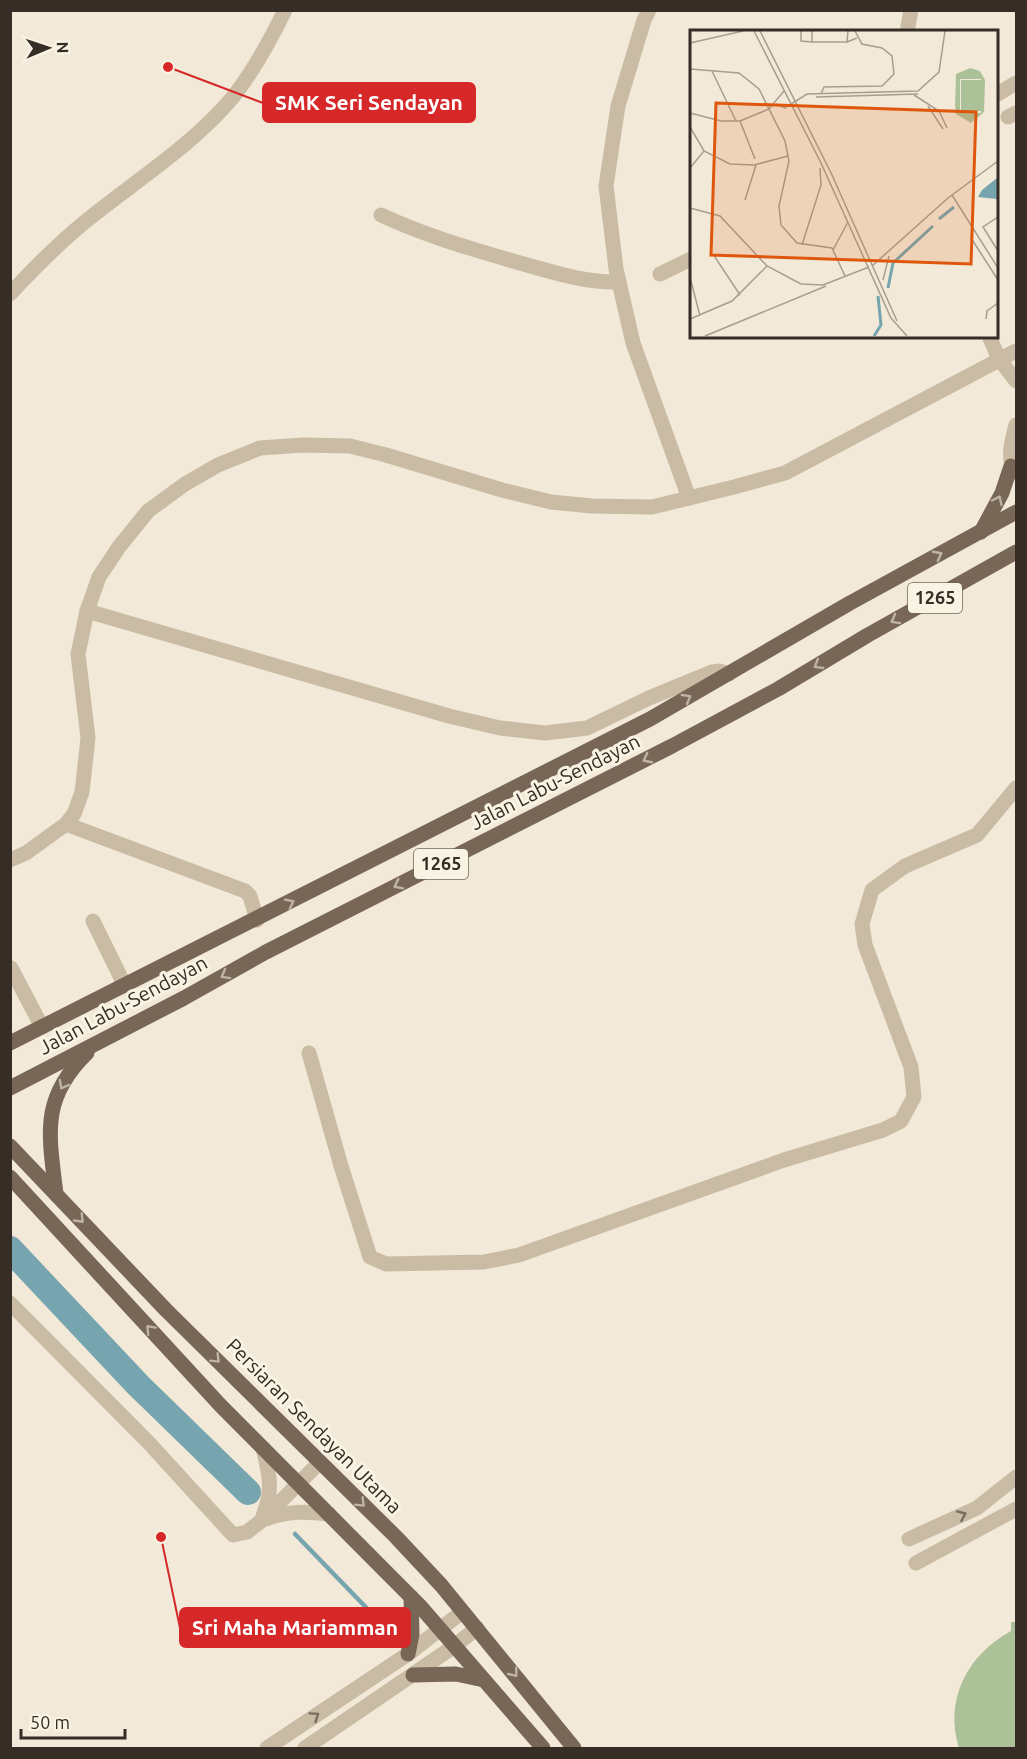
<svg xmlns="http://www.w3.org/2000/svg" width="1027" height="1759" viewBox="0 0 1027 1759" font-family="Ubuntu,sans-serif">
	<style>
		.pitch { fill: #adc198 }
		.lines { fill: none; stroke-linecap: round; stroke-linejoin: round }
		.stream { stroke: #76a5af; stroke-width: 4.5 }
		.river { stroke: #76a5af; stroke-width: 26 }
		.minor { stroke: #cabba4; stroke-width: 15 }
		.major { stroke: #786656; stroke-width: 15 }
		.oneway { stroke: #bfb4a4 }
		.oneway2 { stroke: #786d5f }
		.labels { text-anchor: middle; stroke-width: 6; stroke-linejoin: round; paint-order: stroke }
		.shield { fill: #f9f3e4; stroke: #70685f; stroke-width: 1.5 }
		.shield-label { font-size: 18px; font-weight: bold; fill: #352d26 }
		.street-label { font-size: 20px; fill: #352d26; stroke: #f9f3e4 }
		.inset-river { fill: none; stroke: #76a5af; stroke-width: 3 }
		.inset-road { fill: none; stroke: #a69e91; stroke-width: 1.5 }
		.view { fill: #df570d; fill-opacity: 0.15; stroke: #df570d; stroke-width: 3 }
		.inset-edge { fill: none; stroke: #352d26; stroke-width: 3 }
		.leader { fill: none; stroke: #d62828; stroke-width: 2 }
		.callout-dot { fill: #d62828; stroke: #f9f3e4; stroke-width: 2 }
		.callout { fill: #d62828; stroke: #d62828; stroke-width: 2 }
		.callout-label { font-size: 21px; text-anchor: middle; font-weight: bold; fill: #fff }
	</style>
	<rect width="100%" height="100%" fill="#f2e9d8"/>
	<path class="pitch" d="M1011 1622H1016V1748H959C944 1700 967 1655 1011 1631Z"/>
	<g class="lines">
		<polyline class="stream" points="295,1534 385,1627"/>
		<polyline class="river" points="10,1249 138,1385 248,1492"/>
		<g class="minor">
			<polyline points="649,10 644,20 618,106 606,186 616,269 633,343 689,498"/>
			<polyline points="907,32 911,10"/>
			<polyline points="996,95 1016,83"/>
			<polyline points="1008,117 1016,113"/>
			<path d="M381 215C426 236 472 249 520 263 553 272 585 283 619 282"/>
			<polyline points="660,274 691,259"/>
			<path d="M10 294C34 268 59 243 86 221 135 181 192 146 233 97 254 70 270 41 285 10"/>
			<polyline points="989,336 999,359 1016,381"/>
			<path d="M1016 425C1012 440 1006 460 1016 473"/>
			<polyline points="87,611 449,716 500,728 545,733 587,728 649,698 712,672 720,671 729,674"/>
			<polyline points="66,824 245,891 250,896 257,920"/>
			<polyline points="10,860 26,853 66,824 74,814 82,792 88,738 78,654 87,611 99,577 119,547 148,511 185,484 218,465 260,448 303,445 350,446 386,455 502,490 551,502 592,506 652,507 734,487 785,473 1016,351"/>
			<polyline points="93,921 125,986"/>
			<polyline points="11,968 42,1027"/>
			<polyline points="309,1053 341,1166 370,1257 386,1264 484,1262 519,1255 784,1160 883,1130 901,1121 914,1097 911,1067 865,945 862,924 872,890 905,866 977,835 1016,788"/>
			<polyline points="10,1303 149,1443 233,1535 247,1532 261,1521 320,1462"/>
			<path d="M263 1448C269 1474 274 1489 263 1516"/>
			<path d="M266 1519C288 1511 306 1511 329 1514"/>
			<polyline points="909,1539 977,1508 1016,1477"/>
			<polyline points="916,1563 1016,1509"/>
			<polyline points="267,1748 408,1654 462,1612"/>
			<polyline points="305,1748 453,1647 477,1628"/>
		</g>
		<g class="major">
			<polyline points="981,532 1002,493 1011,466"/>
			<polyline points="10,1043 650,719 850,603 1016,512"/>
			<polyline points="10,1088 184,998 266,952 672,746 778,689 868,635 1016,552"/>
			<polyline points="10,1146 166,1310 396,1537 441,1585 574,1748"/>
			<polyline points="10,1177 221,1406 420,1606 543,1748"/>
			<path d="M56 1194C49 1134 40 1099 87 1053"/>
			<polyline points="408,1654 412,1634 411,1597"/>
			<polyline points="413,1675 456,1674 484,1680"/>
		</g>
	</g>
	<defs><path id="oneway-chevron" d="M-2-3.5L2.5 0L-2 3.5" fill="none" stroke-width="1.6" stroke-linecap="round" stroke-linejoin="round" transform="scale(1.5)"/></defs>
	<g class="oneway">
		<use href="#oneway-chevron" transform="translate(998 500) rotate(-65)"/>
		<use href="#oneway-chevron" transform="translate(938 555) rotate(-28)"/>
		<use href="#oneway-chevron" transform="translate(895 620) rotate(151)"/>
		<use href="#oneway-chevron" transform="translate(818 665) rotate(149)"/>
		<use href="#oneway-chevron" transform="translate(687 698) rotate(-30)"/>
		<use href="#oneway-chevron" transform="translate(647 759) rotate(152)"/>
		<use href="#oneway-chevron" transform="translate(398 885) rotate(153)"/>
		<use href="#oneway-chevron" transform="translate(290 903) rotate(-27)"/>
		<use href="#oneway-chevron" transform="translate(225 975) rotate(151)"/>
		<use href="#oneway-chevron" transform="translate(63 1085) rotate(119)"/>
		<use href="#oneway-chevron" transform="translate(80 1219) rotate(46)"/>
		<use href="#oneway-chevron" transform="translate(150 1329) rotate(-133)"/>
		<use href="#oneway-chevron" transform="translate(216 1359) rotate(45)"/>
		<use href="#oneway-chevron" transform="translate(361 1503) rotate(45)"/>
		<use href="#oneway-chevron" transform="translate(514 1673) rotate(51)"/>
	</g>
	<g class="oneway2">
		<use href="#oneway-chevron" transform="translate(962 1515) rotate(-24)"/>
		<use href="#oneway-chevron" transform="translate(315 1716) rotate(-34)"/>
	</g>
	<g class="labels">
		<g class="shield">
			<rect x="908" y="583" width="54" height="30" rx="4.5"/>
			<rect x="414" y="849" width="54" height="30" rx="4.5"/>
		</g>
		<g class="shield-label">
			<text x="935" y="604">1265</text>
			<text x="441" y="870">1265</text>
		</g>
		<g class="street-label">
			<text transform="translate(555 782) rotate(-27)" y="7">Jalan Labu-Sendayan</text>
			<text transform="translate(123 1005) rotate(-28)" y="7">Jalan Labu-Sendayan</text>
			<text transform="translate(314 1426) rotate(45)" y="7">Persiaran Sendayan Utama</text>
		</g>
	</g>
	<g transform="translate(690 30)">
		<rect width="308" height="308" fill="#f2e9d8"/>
		<path d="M280 38 290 41 295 50 294 82 281 93 266 84 265 75 266 44ZM270 49H291V83L270 82ZM271 50H291V81H271Z" fill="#adc198" fill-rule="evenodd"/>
		<path d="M307 148V169L288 167 292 160Z" fill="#76a5af"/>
		<path class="inset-river" d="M249 189 264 177M198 258 203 233 243 196M184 306 191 295 188 266"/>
		<path class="inset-road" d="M64 1 131 133 201 288 217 306M70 1 142 145 207 291M111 1V11L122 12M122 1V12H157M158 1 157 12 167 8M0 13 53 1M0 39 49 43 69 59 95 111 99 131 89 176 91 195 107 213 142 218 155 246M22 41 46 91M131 64 134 57 192 56 204 44 202 26 192 18 172 14 165 1M224 65 249 81 257 98M126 67 228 64M86 74 95 78 117 64 228 61 249 42 255 1M238 76 253 99M0 83 31 91H50L79 79 94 61M50 91 65 129M0 97 14 121 40 134 64 135 98 126M0 138 14 121M262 165 308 238M55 170 66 135M0 178 30 186 77 236 111 254 133 255 179 237M308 187 293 197 308 221M283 198 281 208 308 250M112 215 131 155 130 138M143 220 158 192M23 224 50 265M182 236 258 168 308 131M0 247 10 286M193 250 199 226M0 289 42 271 77 236M296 289 297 281 308 273M15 306 136 256"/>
		<path class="view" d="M26 73 286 82 281 234 21 225Z"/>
		<rect width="308" height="308" class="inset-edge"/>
	</g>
	<path class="leader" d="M168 67L263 103M161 1537L180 1628"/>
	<g class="callout-dot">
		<circle cx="168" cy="67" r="6"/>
		<circle cx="161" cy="1537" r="6"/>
	</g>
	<g class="callout">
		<rect x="263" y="83" width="212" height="39" rx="6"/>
		<rect x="180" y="1608" width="230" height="39" rx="6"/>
	</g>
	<g class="callout-label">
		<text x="369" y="110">SMK Seri Sendayan</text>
		<text x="295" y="1635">Sri Maha Mariamman</text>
	</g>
	<rect width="1027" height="1759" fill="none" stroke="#352d26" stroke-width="24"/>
	<g transform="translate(48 48) rotate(88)" stroke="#f9f3e4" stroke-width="4.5" paint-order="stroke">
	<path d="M0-4.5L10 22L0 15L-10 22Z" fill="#352d26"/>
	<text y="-9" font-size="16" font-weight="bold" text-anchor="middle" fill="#352d26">N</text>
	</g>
	<path d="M21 1729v9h104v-9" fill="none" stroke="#352d26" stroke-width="3"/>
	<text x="30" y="1729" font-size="18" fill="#352d26" stroke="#f9f3e4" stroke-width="4.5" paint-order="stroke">50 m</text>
</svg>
